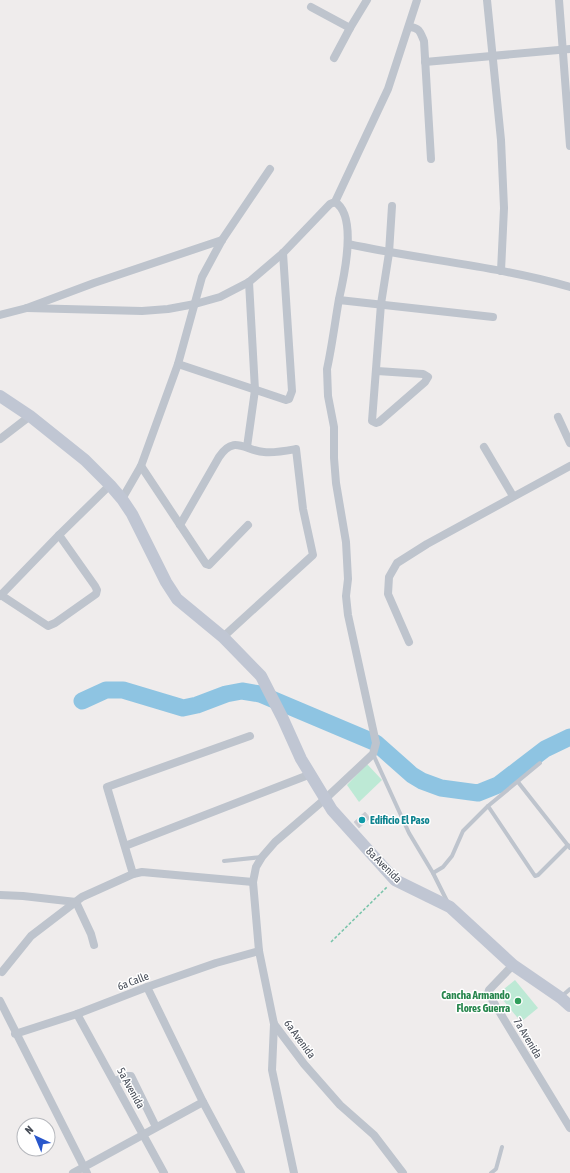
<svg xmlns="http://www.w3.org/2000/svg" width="570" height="1173" viewBox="0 0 570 1173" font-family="'Asap Condensed',sans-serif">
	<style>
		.green { fill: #bde9d5 }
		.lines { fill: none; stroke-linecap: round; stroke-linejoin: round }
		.river { stroke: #8ec4e2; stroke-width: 17 }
		.building { fill: #cacad0; stroke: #d0d1d7 }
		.path { stroke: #79c4aa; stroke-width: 1.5; stroke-dasharray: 3 2; stroke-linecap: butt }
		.lane { stroke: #bec4cd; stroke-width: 4 }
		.street { stroke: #bec4cd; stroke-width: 8 }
		.secondary { stroke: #c0c6d3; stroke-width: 12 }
		.culture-dot { fill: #0f9aa8; stroke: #fff; stroke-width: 1.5 }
		.leisure-dot { fill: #2e9e5b; stroke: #fff; stroke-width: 1.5 }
		.labels { text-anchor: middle; stroke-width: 3; stroke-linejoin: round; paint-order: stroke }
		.culture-label { font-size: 11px; font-weight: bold; fill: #0d838f; stroke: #fff; text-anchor: start }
		.street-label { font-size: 11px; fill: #464c57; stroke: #fff }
		.leisure-label { font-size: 11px; font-weight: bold; fill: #27864d; stroke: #fff; text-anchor: end }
	</style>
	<rect width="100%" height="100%" fill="#efecec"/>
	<g class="green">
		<polygon points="367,764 382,780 359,802 347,785"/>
		<polygon points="515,980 538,1008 521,1022 498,994"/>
	</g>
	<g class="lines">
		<polyline class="river" points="82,701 106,690 123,690 183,708 197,705 226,694 242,691 260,694 376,743 412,775 422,781 441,788 478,793 498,785 545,749 570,737"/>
	</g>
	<polygon class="building" points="365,812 370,818 359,828 354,822"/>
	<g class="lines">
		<polyline class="path" points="331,942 387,887"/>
		<g class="lane">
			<polyline points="373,754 409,833 433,873 448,903"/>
			<polyline points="518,782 570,848"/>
			<polyline points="488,806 540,763"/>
			<polyline points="224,861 262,857"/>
			<polyline points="433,873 443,867 452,856 463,831 488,806 535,876 538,875 568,845"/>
			<polyline points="562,996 570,989"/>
			<polyline points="491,1173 496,1169 502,1147"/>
		</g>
		<g class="street">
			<polyline points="487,0 501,140 504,208 501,271"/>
			<polyline points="559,0 570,146"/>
			<polyline points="311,7 350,28"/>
			<path d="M410 27C420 28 420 32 424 41L431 159"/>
			<polyline points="334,58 350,28 367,0"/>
			<polyline points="425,62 570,49"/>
			<path d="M335 202C358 216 344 277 339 299 335 322 332 346 327 369L328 396 334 427V458L336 483 346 542 348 579 346 596 348 615 376 743 373 754 325 799 275 842 262 857 256 867 253 882 259 951 274 1024 304 1064 340 1105 374 1135 403 1173"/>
			<path d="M348 244C422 260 498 266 570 287"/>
			<polyline points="339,300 493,317"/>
			<polyline points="27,308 142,311 168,309 195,304 220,297 249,282 283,253 330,204 335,202 388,89 417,0"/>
			<polyline points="0,315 27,308 94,283 222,240"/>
			<polyline points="178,364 286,400 289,399 292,391 283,253"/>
			<polyline points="377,371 423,374 428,377 425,382 379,422 376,423 372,421 381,304 389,253 392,206"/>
			<polyline points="558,417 570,443"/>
			<polyline points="0,439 30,416"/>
			<polyline points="247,447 255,390 249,282"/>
			<polyline points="484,447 513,496"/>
			<polyline points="141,466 206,564 209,565 248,525"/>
			<polyline points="122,499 141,466 178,364 202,277 222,240 270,169"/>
			<path d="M180 525 219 457C234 434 245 451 264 452 275 453 285 451 296 449L303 509 313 555 223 637"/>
			<polyline points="1,595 48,626 55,623 96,594 97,590 95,586 59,535"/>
			<polyline points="0,596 59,535 110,485"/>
			<polyline points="409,642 388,594 389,577 397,563 427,544 570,466"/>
			<polyline points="125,846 311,774"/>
			<polyline points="133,874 107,787 250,736"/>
			<polyline points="0,895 23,896 76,902 91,934 94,945"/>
			<polyline points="513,965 489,990 488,993 570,1128"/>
			<polyline points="2,972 31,936 82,897 133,874 142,872 253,882"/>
			<polyline points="147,987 203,1102 241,1173"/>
			<polyline points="0,1001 87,1173"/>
			<polyline points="77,1014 164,1173"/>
			<polyline points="274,1024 272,1070 294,1173"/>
			<polyline points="15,1034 77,1014 147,987 216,963 259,951"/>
			<polyline points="115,1081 127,1076 131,1076 156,1127"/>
			<polyline points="73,1173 203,1102"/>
		</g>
		<polyline class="secondary" points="0,396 30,416 85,460 110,485 122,499 132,514 166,582 177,599 223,637 261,676 283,719 301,759 332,810 395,880 450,907 513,965 561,998 570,1006"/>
	</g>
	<circle class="culture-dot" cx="362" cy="820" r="4"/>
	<circle class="leisure-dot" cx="518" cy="1001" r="4"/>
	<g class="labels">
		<g class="culture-label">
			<text x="370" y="824">Edificio El Paso</text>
		</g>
		<g class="street-label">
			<text transform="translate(384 865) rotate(45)" y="4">8a Avenida</text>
			<text transform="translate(133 981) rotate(-21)" y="4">6a Calle</text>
			<text transform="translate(528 1038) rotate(59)" y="4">7a Avenida</text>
			<text transform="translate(300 1039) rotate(54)" y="4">6a Avenida</text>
			<text transform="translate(131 1088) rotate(61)" y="4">5a Avenida</text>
		</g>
		<g class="leisure-label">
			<text x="510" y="999">Cancha Armando<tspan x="510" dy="13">Flores Guerra</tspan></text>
		</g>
	</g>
	<g transform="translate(36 1137) rotate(316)"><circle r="19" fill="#ffffff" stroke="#b5b7bc"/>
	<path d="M0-3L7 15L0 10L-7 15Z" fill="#2957cb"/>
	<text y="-6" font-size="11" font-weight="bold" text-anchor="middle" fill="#464c57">N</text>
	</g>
</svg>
